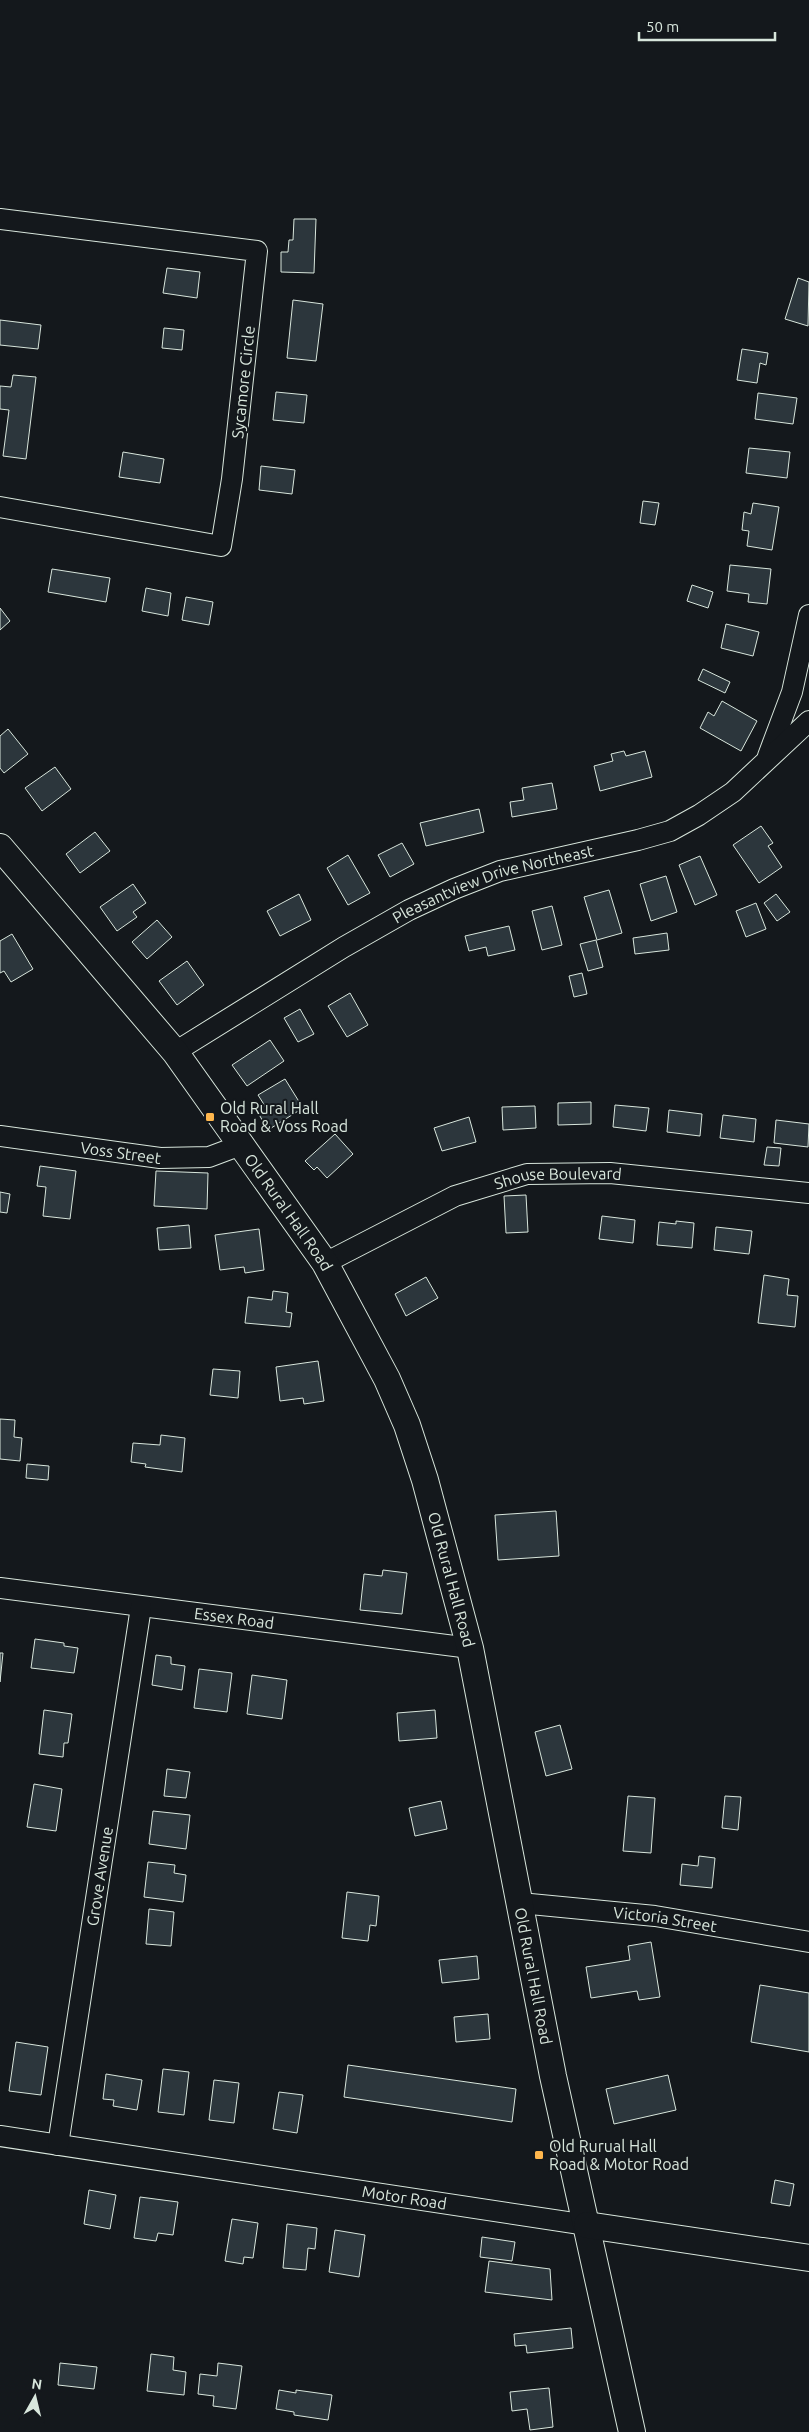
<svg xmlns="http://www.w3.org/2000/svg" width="809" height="2432" viewBox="0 0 809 2432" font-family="Ubuntu,sans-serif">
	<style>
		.building { fill: #2c363c; stroke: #d8e6dc }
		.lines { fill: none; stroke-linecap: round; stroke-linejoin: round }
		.minor-casing { stroke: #d8e6dc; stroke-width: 22 }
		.major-casing { stroke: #d8e6dc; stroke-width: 28 }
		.minor { stroke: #14181c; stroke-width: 20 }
		.major { stroke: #14181c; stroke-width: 26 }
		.poi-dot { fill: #ffb74d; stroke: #14181c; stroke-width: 2 }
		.labels { text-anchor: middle; stroke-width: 4; stroke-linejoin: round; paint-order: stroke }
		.street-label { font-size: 16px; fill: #d8e6dc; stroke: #14181c }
		.poi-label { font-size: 16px; fill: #d8e6dc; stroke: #14181c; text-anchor: start }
	</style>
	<rect width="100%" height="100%" fill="#14181c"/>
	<g class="building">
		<polygon points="294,219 316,219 314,273 281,272 281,252 288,252 289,240 293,240"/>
		<polygon points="167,268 200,272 197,298 163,293"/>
		<polygon points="798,278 809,282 808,326 785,319"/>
		<polygon points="293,300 323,304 316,361 287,358"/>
		<polygon points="0,320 41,325 38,349 0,345"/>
		<polygon points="164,328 184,330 182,350 162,348"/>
		<polygon points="742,349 768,353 766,365 760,363 757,383 737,380"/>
		<polygon points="13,375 36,377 26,459 3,456 9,410 0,409 0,386 11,387"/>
		<polygon points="276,392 307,395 304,423 273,420"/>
		<polygon points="758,393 797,398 793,424 755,419"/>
		<polygon points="749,448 790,452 787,478 746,473"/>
		<polygon points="123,452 164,459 160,483 119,477"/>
		<polygon points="261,466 295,470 292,494 259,490"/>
		<polygon points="643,501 659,503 655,525 640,523"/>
		<polygon points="753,503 779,507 772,550 747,546 749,531 742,530 744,512 751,514"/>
		<polygon points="730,565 771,569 767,604 748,602 749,594 727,591"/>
		<polygon points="52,569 110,578 106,602 48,592"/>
		<polygon points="692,585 713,592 708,608 687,601"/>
		<polygon points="146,588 171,593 168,616 142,611"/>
		<polygon points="186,597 213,602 209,625 182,620"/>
		<polygon points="0,608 10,621 0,630"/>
		<polygon points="726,624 759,632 753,656 721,648"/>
		<polygon points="703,669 730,682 725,693 698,680"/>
		<polygon points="722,701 757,721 741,751 700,728 708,712 714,716"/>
		<polygon points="8,729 28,754 4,773 0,768 0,736"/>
		<polygon points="624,751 626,756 645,751 652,777 600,791 594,766 613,761 611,754"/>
		<polygon points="55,767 71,789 42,811 25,788"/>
		<polygon points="552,783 557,809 512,817 510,802 524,800 522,788"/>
		<polygon points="479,809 484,832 426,846 420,823"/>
		<polygon points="761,826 773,843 768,846 782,867 759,883 733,845"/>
		<polygon points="95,832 110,851 80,873 66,854"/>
		<polygon points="402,843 414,864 390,877 378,855"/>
		<polygon points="348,855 370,893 348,905 327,868"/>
		<polygon points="700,856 717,895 695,905 679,865"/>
		<polygon points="666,876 677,912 651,921 640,884"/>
		<polygon points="133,884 146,903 133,912 137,917 117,931 100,907"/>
		<polygon points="609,890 622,933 597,940 584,897"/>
		<polygon points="299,894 311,920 280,936 267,911"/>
		<polygon points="776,894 790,912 777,921 764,903"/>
		<polygon points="756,903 766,929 746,937 736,911"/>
		<polygon points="552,906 562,945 542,950 532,911"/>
		<polygon points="157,920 172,937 147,959 132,942"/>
		<polygon points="509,926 515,950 488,956 486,947 469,951 465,936"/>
		<polygon points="667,933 669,950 635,954 633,938"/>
		<polygon points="12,934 33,969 11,982 4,971 0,973 0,941"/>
		<polygon points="596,940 603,967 588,971 580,944"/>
		<polygon points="187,961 204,985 177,1005 159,981"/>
		<polygon points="582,973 587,994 574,997 569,976"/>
		<polygon points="350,993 368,1025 347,1037 328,1006"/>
		<polygon points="300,1009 314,1034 298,1042 284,1018"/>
		<polygon points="270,1040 284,1061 247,1086 232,1065"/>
		<polygon points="285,1079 303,1108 268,1130 257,1111 265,1106 258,1095"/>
		<polygon points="591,1102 591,1124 558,1125 558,1103"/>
		<polygon points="615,1105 649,1108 646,1131 613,1127"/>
		<polygon points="535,1106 536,1128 503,1130 502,1107"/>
		<polygon points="669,1110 702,1114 700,1136 667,1132"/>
		<polygon points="723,1115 756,1119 754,1142 720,1138"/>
		<polygon points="469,1117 476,1142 442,1151 434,1128"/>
		<polygon points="776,1120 809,1124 808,1147 774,1143"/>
		<polygon points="335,1134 353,1154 327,1178 317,1167 314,1170 305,1161"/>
		<polygon points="767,1147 781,1148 779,1166 764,1165"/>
		<polygon points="40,1166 76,1171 70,1219 43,1216 46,1187 37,1186"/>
		<polygon points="156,1171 208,1173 207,1209 154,1206"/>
		<polygon points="0,1192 10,1194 7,1213 0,1212"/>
		<polygon points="526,1195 528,1232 506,1233 504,1196"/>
		<polygon points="602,1216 635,1220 633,1243 599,1239"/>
		<polygon points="676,1221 694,1223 692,1248 657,1245 659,1222 676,1224"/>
		<polygon points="189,1225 191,1248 159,1250 157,1228"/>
		<polygon points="716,1227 752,1231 749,1254 714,1250"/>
		<polygon points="259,1229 264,1270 245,1273 244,1267 220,1270 215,1235"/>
		<polygon points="764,1275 789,1279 787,1295 798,1296 795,1327 758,1323"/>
		<polygon points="426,1277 438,1298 406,1316 395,1294"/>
		<polygon points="273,1291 288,1293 286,1312 292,1313 290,1327 245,1323 248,1297 272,1300"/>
		<polygon points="318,1361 324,1401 304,1404 303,1398 280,1401 276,1367"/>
		<polygon points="213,1369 240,1371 238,1398 210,1395"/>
		<polygon points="0,1419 15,1420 14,1437 22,1438 20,1461 0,1459"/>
		<polygon points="161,1435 185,1438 182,1472 145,1467 146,1464 131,1462 133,1443 160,1445"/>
		<polygon points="27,1464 49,1466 48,1480 26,1478"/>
		<polygon points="556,1511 559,1556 498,1560 495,1515"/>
		<polygon points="383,1570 407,1573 402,1614 360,1610 364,1574 382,1576"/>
		<polygon points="35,1639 64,1643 64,1646 78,1648 74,1673 31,1668"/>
		<polygon points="0,1653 3,1653 0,1682"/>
		<polygon points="156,1655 171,1657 171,1664 185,1666 182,1690 152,1685"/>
		<polygon points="199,1669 232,1673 227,1712 194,1708"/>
		<polygon points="252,1675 287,1680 282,1719 247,1714"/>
		<polygon points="44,1710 72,1714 68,1743 64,1743 63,1757 39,1754"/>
		<polygon points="435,1710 437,1738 399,1741 397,1713"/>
		<polygon points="560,1725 572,1769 546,1776 535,1732"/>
		<polygon points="167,1769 190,1772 186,1798 164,1796"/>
		<polygon points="34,1784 62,1789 56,1831 27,1827"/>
		<polygon points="628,1796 655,1798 651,1853 623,1851"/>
		<polygon points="725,1796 741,1797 738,1830 722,1828"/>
		<polygon points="441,1801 447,1829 415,1836 409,1808"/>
		<polygon points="153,1811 190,1815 186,1849 149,1844"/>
		<polygon points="699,1856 715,1858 712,1888 680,1885 682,1864 698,1866"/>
		<polygon points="148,1862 175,1865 174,1873 186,1875 183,1902 144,1897"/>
		<polygon points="347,1892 379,1896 376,1926 370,1925 368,1941 342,1938"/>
		<polygon points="149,1909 174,1912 171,1946 146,1944"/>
		<polygon points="651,1942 660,1997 639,2000 637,1991 591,1998 586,1967 630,1960 628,1946"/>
		<polygon points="477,1956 479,1979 442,1983 439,1960"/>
		<polygon points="760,1985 809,1993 809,2052 751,2042"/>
		<polygon points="488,2014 490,2039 456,2042 454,2017"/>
		<polygon points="16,2042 48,2047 41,2095 9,2091"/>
		<polygon points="348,2065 516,2089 512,2122 344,2097"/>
		<polygon points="163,2069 189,2072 184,2115 158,2112"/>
		<polygon points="106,2074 142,2080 137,2110 113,2106 114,2100 103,2099"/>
		<polygon points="668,2075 676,2110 614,2124 606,2089"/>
		<polygon points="214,2080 239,2083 234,2123 209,2120"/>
		<polygon points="279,2092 303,2095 297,2133 273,2129"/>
		<polygon points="775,2180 794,2184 790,2206 771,2203"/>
		<polygon points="89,2190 116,2195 110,2229 84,2224"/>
		<polygon points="140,2197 178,2202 173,2235 158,2233 156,2241 134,2238"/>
		<polygon points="232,2219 258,2223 253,2258 244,2257 243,2264 225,2261"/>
		<polygon points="287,2224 317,2228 315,2249 308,2248 306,2270 283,2268"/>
		<polygon points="335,2230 365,2235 359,2277 329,2272"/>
		<polygon points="482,2237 515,2242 512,2261 480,2257"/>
		<polygon points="489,2261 550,2269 552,2300 485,2292"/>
		<polygon points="571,2328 573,2348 527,2353 526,2345 515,2346 514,2334"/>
		<polygon points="151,2354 174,2357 173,2370 186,2372 184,2395 147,2391"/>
		<polygon points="60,2363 97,2367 94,2389 58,2385"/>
		<polygon points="218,2363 242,2366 236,2409 213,2406 214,2396 198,2394 200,2374 217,2376"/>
		<polygon points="549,2388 553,2427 530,2430 527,2409 512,2411 510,2392"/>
		<polygon points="279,2390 296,2393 296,2390 332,2395 328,2420 294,2415 294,2412 276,2409"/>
	</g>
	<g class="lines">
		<g class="minor-casing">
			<g id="minor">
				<polyline points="0,219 257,251 232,479 221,546 0,507"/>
				<polyline points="768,756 792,692 809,615"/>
				<path id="s1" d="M175 1052 344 947 409 910 454 889 500 871 638 840 670 831 699 815 733 792 809 721"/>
				<path id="s2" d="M0 1136 160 1158 209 1157 241 1145"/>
				<path id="s3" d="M325 1263 455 1196 527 1174 610 1173 809 1193"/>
				<path id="s4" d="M0 1588 470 1648"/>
				<path id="s5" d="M520 1903 655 1916 809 1942"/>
				<path id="s6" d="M0 2136 587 2225"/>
				<path id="s7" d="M58 2145 141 1607"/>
			</g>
		</g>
		<g class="major-casing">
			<g id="major">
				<path id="s8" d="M0 847 175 1052 325 1263 387 1379 407 1425 425 1480 470 1648 553 2076 632 2432"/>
				<polyline points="587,2225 809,2258"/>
			</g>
		</g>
		<use href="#minor" class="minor"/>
		<use href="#major" class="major"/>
	</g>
	<g class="poi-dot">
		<rect x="205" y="1112" width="10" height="10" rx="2.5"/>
		<rect x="534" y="2150" width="10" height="10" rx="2.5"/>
	</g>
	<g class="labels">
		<g class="street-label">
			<text transform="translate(243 382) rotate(-84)" y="6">Sycamore Circle</text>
			<text dy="6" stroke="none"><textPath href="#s1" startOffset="362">Pleasantview Drive Northeast</textPath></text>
			<text dy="6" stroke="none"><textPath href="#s2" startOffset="122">Voss Street</textPath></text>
			<text dy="6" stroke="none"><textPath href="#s3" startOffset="252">Shouse Boulevard</textPath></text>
			<text dy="6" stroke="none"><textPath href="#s8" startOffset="466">Old Rural Hall Road</textPath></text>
			<text dy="6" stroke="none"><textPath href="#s8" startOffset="871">Old Rural Hall Road</textPath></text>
			<text dy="6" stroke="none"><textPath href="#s4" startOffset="236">Essex Road</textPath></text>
			<text dy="6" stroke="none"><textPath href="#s7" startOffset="272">Grove Avenue</textPath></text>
			<text dy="6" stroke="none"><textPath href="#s5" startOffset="146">Victoria Street</textPath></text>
			<text dy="6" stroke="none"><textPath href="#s8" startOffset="1276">Old Rural Hall Road</textPath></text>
			<text dy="6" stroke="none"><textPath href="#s6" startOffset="409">Motor Road</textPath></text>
		</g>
		<g class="poi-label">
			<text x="220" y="1114">Old Rural Hall<tspan x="220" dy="18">Road &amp; Voss Road</tspan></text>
			<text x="549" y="2152">Old Rurual Hall<tspan x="549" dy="18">Road &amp; Motor Road</tspan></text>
		</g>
	</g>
	<g transform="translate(35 2397) rotate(8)" stroke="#14181c" stroke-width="4" paint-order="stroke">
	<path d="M0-4L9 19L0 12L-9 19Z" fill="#d8e6dc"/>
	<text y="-8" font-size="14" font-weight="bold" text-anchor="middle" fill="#d8e6dc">N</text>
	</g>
	<path d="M639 32v8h136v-8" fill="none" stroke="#d8e6dc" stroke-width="2.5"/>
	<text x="646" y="32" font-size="15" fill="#d8e6dc" stroke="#14181c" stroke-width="4" paint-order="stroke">50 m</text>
</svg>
